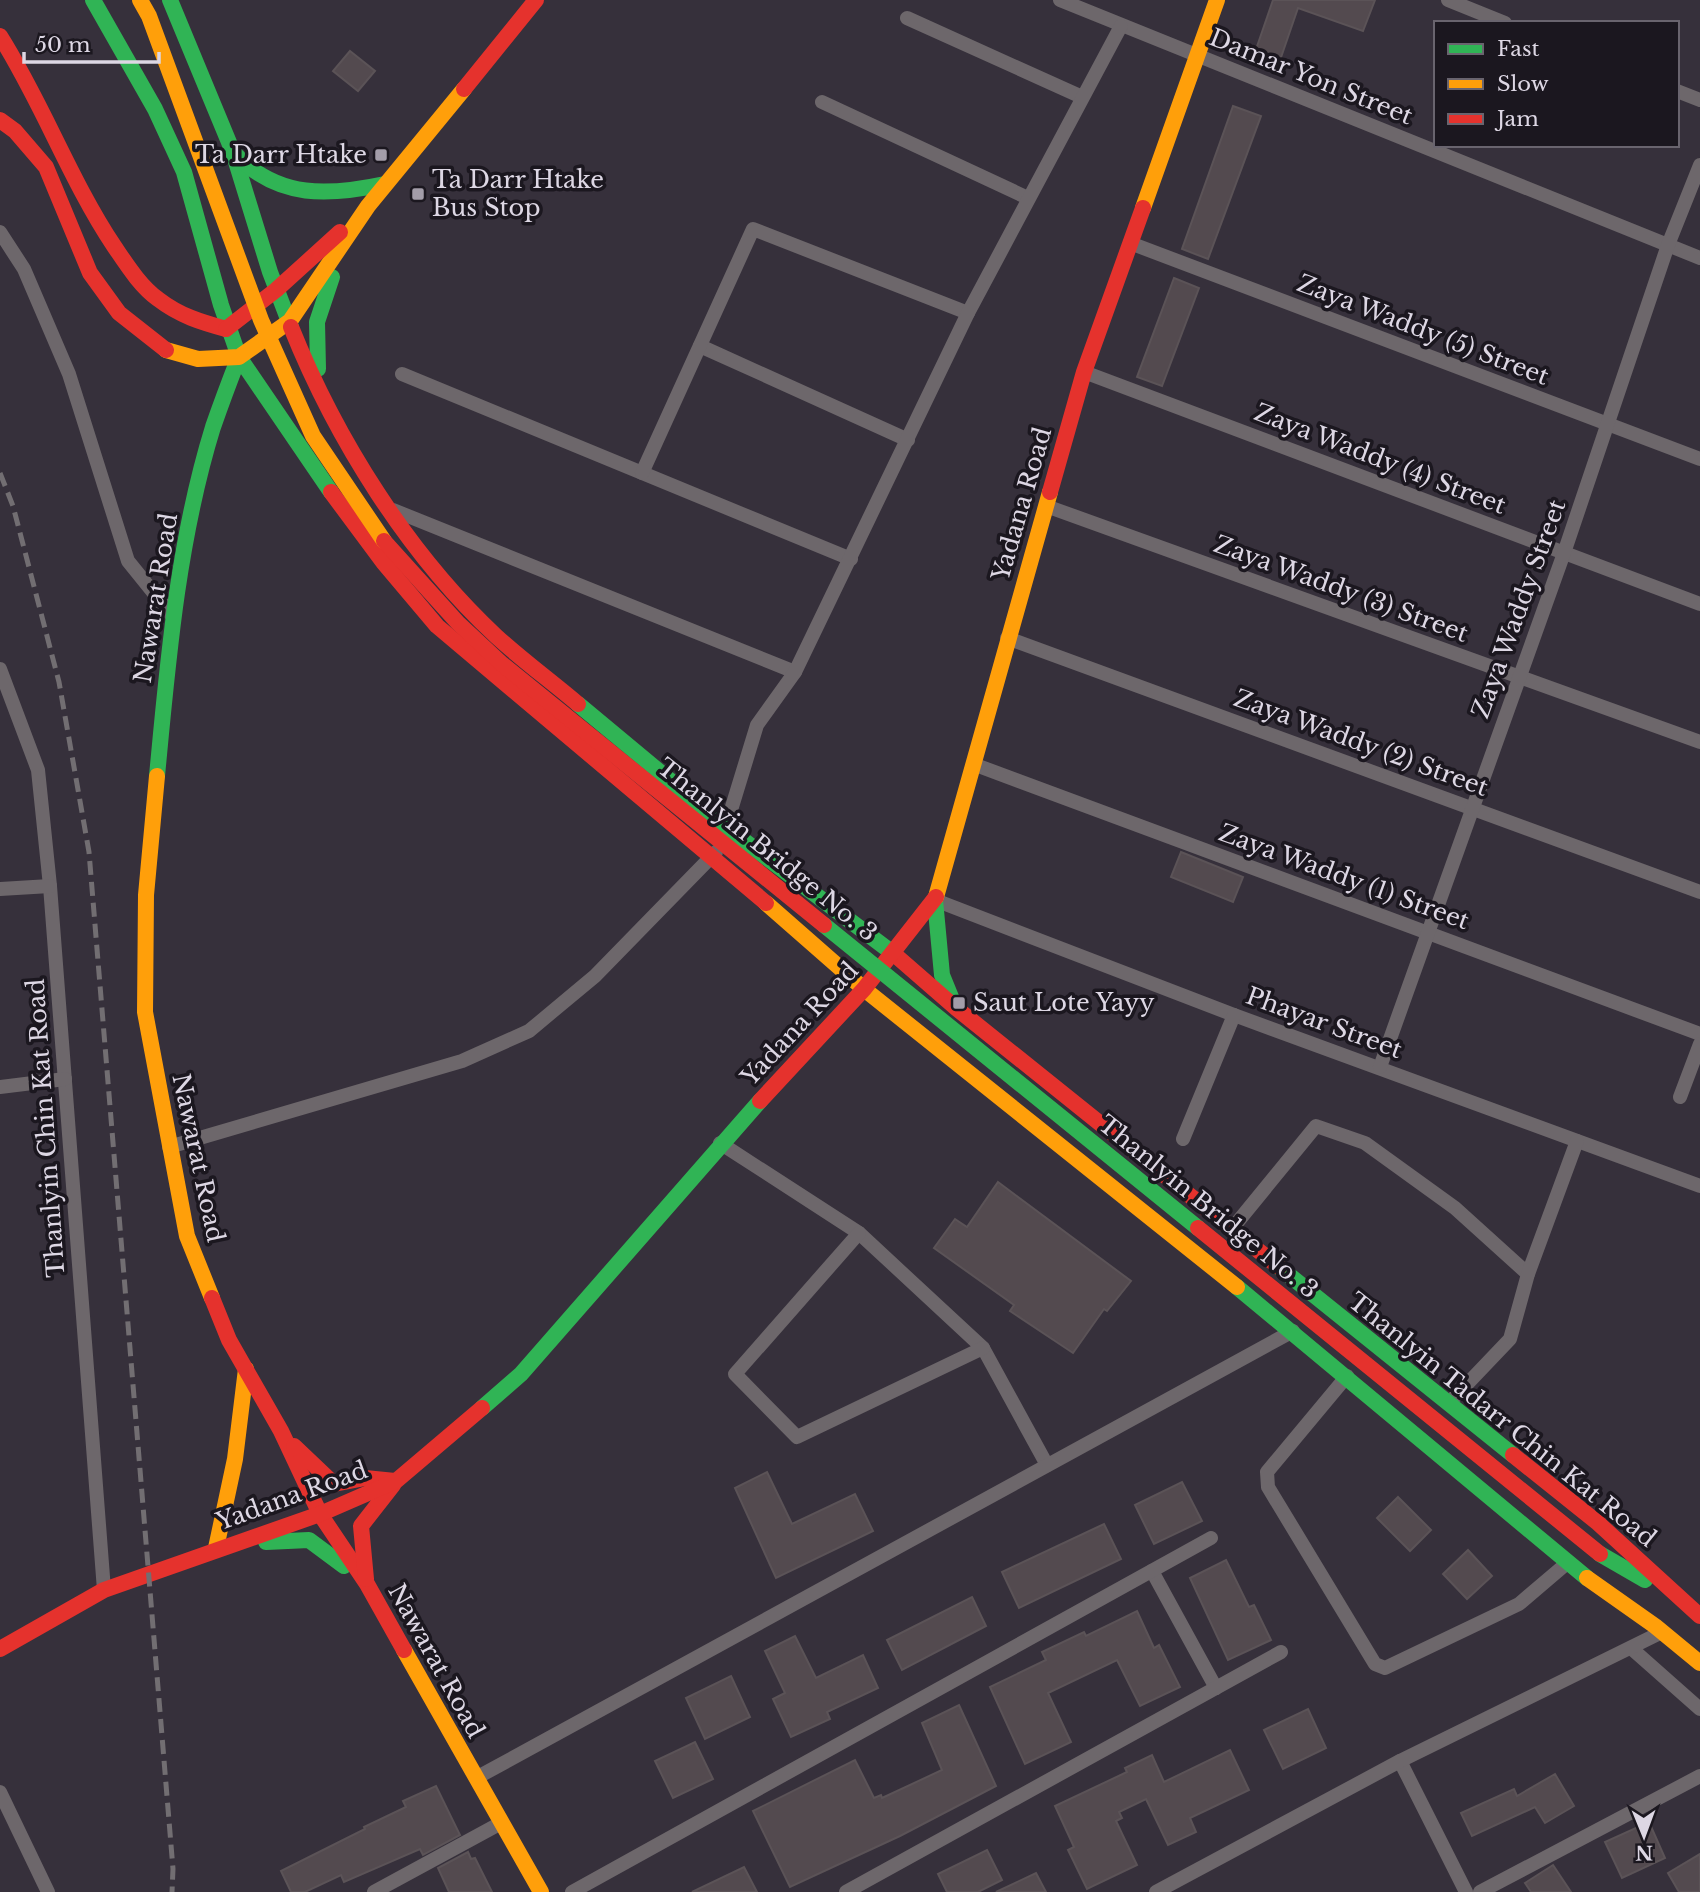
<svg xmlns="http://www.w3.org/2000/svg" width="1700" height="1892" viewBox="0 0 1700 1892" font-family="'Libre Baskerville',serif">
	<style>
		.building { fill: #534a4f; stroke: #5b5357; stroke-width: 2 }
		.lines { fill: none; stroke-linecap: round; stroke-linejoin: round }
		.street { stroke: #6d676b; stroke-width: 14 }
		.fast { stroke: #30b455; stroke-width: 16 }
		.slow { stroke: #ff9f0a; stroke-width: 16 }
		.jam { stroke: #e5322d; stroke-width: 16 }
		.rail { stroke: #726e72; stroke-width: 5; stroke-dasharray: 14 7; stroke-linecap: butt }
		.fast-bridge { stroke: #30b455; stroke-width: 16 }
		.slow-bridge { stroke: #ff9f0a; stroke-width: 16 }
		.jam-bridge { stroke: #e5322d; stroke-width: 16 }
		.poi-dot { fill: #a39da9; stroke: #1b171f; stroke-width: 2.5 }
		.labels { text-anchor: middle; stroke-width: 7; stroke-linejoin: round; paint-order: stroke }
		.street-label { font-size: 24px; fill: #ddd7e4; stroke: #1b171f }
		.poi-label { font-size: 24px; fill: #ddd7e4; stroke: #1b171f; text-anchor: start }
	</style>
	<rect width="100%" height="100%" fill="#36303b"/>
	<g class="building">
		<polygon points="1273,0 1375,0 1363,31 1298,8 1277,69 1252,61"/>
		<polygon points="350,51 375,71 358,91 333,71"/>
		<polygon points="1233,106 1261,116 1208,259 1182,249"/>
		<polygon points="1174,278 1199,288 1162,386 1137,377"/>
		<polygon points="1181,852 1243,877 1233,902 1171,877"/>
		<polygon points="998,1182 1131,1281 1107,1311 1104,1309 1073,1353 1010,1311 1014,1305 934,1248 955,1219 967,1227"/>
		<polygon points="767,1472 792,1524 855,1494 873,1531 776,1578 735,1488"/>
		<polygon points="1182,1482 1202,1521 1154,1544 1135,1505"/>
		<polygon points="1398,1497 1431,1530 1410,1551 1377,1518"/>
		<polygon points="1104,1524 1121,1559 1019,1608 1002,1572"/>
		<polygon points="1468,1550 1492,1576 1467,1599 1443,1574"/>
		<polygon points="1226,1560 1249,1607 1254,1605 1271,1640 1228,1660 1190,1578"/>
		<polygon points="972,1597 986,1626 902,1670 887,1640"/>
		<polygon points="1137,1611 1154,1648 1159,1645 1180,1687 1140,1706 1117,1660 1048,1693 1071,1742 1025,1764 990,1687 1046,1660 1042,1652 1084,1632 1086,1636"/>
		<polygon points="795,1636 816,1678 863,1655 878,1688 827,1712 830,1719 791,1737 773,1699 785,1693 765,1651"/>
		<polygon points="731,1676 750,1717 705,1739 686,1698"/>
		<polygon points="959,1705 996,1786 900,1836 790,1887 753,1811 855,1760 874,1798 881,1795 882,1798 942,1770 922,1723"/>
		<polygon points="1308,1709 1326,1748 1283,1769 1264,1730"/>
		<polygon points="695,1742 713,1779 673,1798 655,1761"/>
		<polygon points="1230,1750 1249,1790 1190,1818 1196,1832 1168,1845 1146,1799 1119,1812 1122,1818 1116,1821 1137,1865 1087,1889 1068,1850 1074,1847 1055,1806 1127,1772 1125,1768 1152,1755 1164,1782"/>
		<polygon points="1555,1774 1574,1806 1545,1823 1535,1807 1472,1836 1461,1813 1514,1789 1517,1796"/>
		<polygon points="436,1786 460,1835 423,1855 420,1849 344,1882 341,1875 305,1892 291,1892 281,1871 365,1829 364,1827 406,1807 403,1801"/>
		<polygon points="1649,1822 1665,1858 1622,1878 1605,1842"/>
		<polygon points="987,1850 1002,1880 978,1892 947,1892 938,1874"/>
		<polygon points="468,1852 471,1859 475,1858 492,1892 449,1892 438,1868"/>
		<polygon points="1700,1854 1700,1892 1679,1892 1668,1873"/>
		<polygon points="1553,1865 1571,1892 1531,1892 1525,1883"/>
		<polygon points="744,1867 757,1892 692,1892"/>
		<polygon points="1036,1873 1046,1892 996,1892"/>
	</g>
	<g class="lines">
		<g class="street">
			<polyline points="1060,0 1700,258"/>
			<polyline points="1448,0 1505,23"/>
			<polyline points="907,18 1082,97"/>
			<polyline points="1677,91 1700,100"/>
			<polyline points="822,102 1028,198"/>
			<polyline points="0,232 24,269 69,374 128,561 174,618"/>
			<polyline points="1130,243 1700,459"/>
			<polyline points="700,346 908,440"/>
			<polyline points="1084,372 1700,604"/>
			<polyline points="402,374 851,559"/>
			<polyline points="642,473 753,229 968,313"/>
			<polyline points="1046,506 1700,742"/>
			<polyline points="393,510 795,672"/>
			<polyline points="1007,638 1700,892"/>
			<polyline points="0,669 38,770 50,886 104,1590"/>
			<polyline points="973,764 1700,1034"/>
			<polyline points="724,833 757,725 795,672 968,313 1121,26"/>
			<polyline points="0,889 50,886"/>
			<polyline points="935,900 1234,1015 1700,1186"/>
			<polyline points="1380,1067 1564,553 1668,245 1700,165"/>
			<polyline points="0,1087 65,1079"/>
			<polyline points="1680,1097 1700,1044"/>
			<polyline points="1183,1139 1234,1015"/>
			<polyline points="720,1143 859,1233 983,1348 1047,1465"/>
			<polyline points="169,1147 462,1061 529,1031 595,976 716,852"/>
			<polyline points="1231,1230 1316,1126 1365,1143 1455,1208 1528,1274"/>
			<polyline points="859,1233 735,1374 797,1437 983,1348"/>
			<polyline points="1347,1376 1267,1472 1268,1487 1375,1664 1385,1668 1519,1604 1566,1564"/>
			<polyline points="1449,1403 1510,1339 1528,1274 1577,1141"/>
			<polyline points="1152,1571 1216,1688"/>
			<polyline points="1631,1648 1700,1709"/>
			<polyline points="1400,1761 1466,1892"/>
			<polyline points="476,1778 1293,1331"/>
			<polyline points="0,1792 48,1892"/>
			<polyline points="374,1892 501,1823"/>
			<polyline points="572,1892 1211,1538"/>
			<polyline points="846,1892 1281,1652"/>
			<polyline points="1156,1892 1400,1761 1662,1632"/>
			<polyline points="1480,1892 1700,1776"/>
		</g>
		<g class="fast">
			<polyline points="93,0 155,109 184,172 221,305 239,357 331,492"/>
			<polyline points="170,0 233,152 270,272 291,327"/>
			<path d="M236 155C279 199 329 196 385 184"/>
			<polyline points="318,369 317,322 332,277"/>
			<polyline points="578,704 726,827 894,954"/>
			<path d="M157 776C168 659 178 540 213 427 221 404 230 380 239 357"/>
			<polyline points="935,900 942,975 953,1002"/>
			<polyline points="1279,1267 1513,1455"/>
			<polyline points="1237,1287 1587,1578"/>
			<polyline points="482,1408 521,1374 760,1101"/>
			<polyline points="266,1542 309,1540 344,1566"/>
			<polyline points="1600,1554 1645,1580"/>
		</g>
		<g class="slow">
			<polyline points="1143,208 1217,0"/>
			<polyline points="166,350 198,359 239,357 290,321 368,206 464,89"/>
			<polyline points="157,776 146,895 145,1012 187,1236 212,1298"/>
			<polyline points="936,897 1050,492"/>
			<polyline points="766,903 864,989 1237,1287"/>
			<polyline points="216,1548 235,1459 246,1369"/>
			<polyline points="1587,1578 1655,1626 1700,1663"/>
			<polyline points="404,1650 541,1892"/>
		</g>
		<g class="jam">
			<path d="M0 36C43 104 70 180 114 246 127 265 140 286 158 299 180 316 201 322 226 329"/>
			<polyline points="464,89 536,0"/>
			<polyline points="0,120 15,131 46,167 90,273 119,313 166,350"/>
			<path d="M291 327C336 439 408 554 496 636 522 660 551 681 578 704"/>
			<polyline points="226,329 276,290 340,232"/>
			<polyline points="331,492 383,562 437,626 766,903"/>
			<polyline points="1050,492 1084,372 1143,208"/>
			<polyline points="894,954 956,1008 1279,1267"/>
			<polyline points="760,1101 864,989 936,897"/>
			<polyline points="212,1298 229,1340 281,1431 320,1514 367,1584 404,1650"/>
			<polyline points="294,1446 334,1484 365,1478 395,1481"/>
			<polyline points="1513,1455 1598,1523 1700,1616"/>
			<polyline points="366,1579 361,1526 393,1485"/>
			<polyline points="0,1649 104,1590 320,1514 396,1481 482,1408"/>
		</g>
		<polyline class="rail" points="0,473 13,506 59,682 89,852 173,1869 172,1892"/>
		<polyline class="fast-bridge" points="824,925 1198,1228"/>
		<polyline class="slow-bridge" points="140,0 149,16 261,320 313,436 384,541"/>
		<g class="jam-bridge">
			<polyline points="384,541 458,623 502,664 824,925"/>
			<polyline points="1198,1228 1600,1554"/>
		</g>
	</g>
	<g class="poi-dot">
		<rect x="374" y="148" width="14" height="14" rx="3.5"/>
		<rect x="411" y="187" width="14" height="14" rx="3.5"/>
		<rect x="952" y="996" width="14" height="14" rx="3.5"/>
	</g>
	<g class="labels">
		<g class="street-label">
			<text transform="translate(1311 77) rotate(22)" y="8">Damar Yon Street</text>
			<text transform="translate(1423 330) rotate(21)" y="8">Zaya Waddy (5) Street</text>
			<text transform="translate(1380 459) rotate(21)" y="8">Zaya Waddy (4) Street</text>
			<text transform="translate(1022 504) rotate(-74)" y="8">Yadana Road</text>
			<text transform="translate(1341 589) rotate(20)" y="8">Zaya Waddy (3) Street</text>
			<text transform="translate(156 598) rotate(-81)" y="8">Nawarat Road</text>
			<text transform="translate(1519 609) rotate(-70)" y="8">Zaya Waddy Street</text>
			<text transform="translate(1361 743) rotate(20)" y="8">Zaya Waddy (2) Street</text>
			<text transform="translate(767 850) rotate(39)" y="8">Thanlyin Bridge No. 3</text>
			<text transform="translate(1344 877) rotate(20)" y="8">Zaya Waddy (1) Street</text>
			<text transform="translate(1324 1023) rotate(20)" y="8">Phayar Street</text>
			<text transform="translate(800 1024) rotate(-47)" y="8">Yadana Road</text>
			<text transform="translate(46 1128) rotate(-94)" y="8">Thanlyin Chin Kat Road</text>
			<text transform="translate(198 1158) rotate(78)" y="8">Nawarat Road</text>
			<text transform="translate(1208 1207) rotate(39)" y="8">Thanlyin Bridge No. 3</text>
			<text transform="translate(1502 1420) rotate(39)" y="8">Thanlyin Tadarr Chin Kat Road</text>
			<text transform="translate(292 1496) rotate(-20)" y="8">Yadana Road</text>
			<text transform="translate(436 1661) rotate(61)" y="8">Nawarat Road</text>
		</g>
		<g class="poi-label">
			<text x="367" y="163" text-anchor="end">Ta Darr Htake</text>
			<text x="432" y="188">Ta Darr Htake<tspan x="432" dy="28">Bus Stop</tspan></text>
			<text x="973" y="1011">Saut Lote Yayy</text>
		</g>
	</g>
	<rect x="1434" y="21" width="245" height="126" fill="#1b171f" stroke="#69646e" stroke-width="2"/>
	<rect x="1448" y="44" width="35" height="10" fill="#30b455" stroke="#69646e" stroke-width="2"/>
	<text x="1497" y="56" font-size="21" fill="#ddd7e4">Fast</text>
	<rect x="1448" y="79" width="35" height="10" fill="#ff9f0a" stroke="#69646e" stroke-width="2"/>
	<text x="1497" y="91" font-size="21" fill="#ddd7e4">Slow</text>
	<rect x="1448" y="114" width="35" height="10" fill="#e5322d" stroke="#69646e" stroke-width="2"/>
	<text x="1497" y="126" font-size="21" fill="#ddd7e4">Jam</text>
	<g transform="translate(1644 1836) rotate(179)" stroke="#1b171f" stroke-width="5" paint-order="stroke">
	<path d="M0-5L12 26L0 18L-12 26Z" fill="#ddd7e4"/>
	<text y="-10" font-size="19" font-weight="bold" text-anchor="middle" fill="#ddd7e4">N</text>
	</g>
	<path d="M24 52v10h135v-10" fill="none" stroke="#ddd7e4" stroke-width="3.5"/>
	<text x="35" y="52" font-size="21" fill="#ddd7e4" stroke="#1b171f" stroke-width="5" paint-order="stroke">50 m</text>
</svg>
